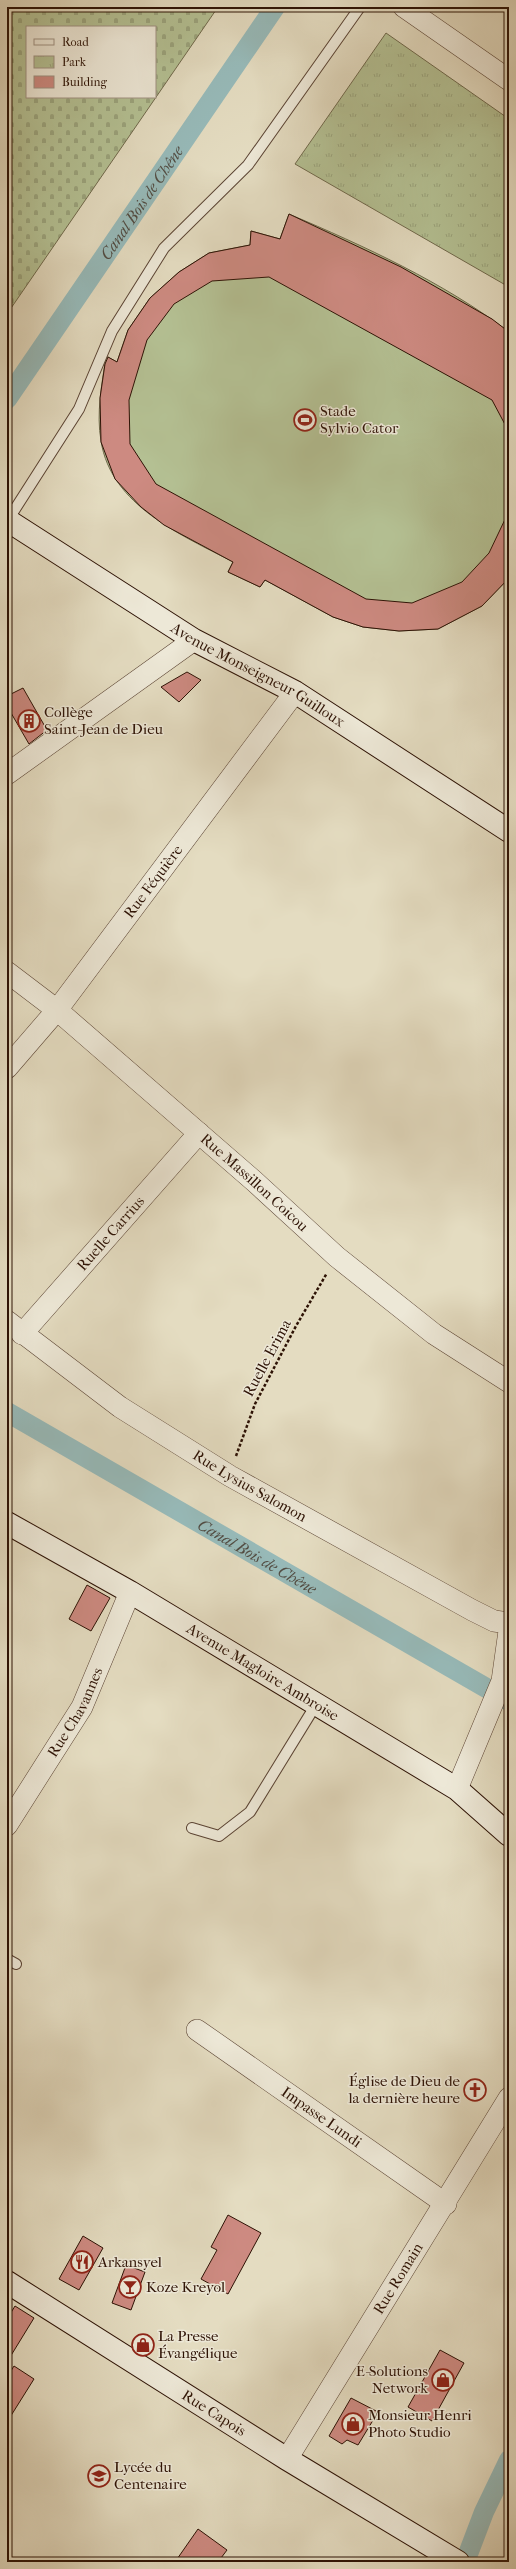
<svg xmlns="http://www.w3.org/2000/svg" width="516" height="2569" viewBox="0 0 516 2569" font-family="'IM FELL French Canon',serif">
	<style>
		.green { fill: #b4c093; stroke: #70694c }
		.cemetery { fill: url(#cemetery-stones); stroke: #70694c; fill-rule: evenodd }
		.park { fill: url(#park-tufts); stroke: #70694c }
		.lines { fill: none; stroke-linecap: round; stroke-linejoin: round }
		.canal { stroke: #97bab9; stroke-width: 20 }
		.building { fill: #cd8a81; stroke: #2d1205 }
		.lane-casing { stroke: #5b4434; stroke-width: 12 }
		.street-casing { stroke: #5b4434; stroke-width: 22 }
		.secondary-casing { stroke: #2d1205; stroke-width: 24 }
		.path { stroke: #2d1205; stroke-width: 2.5; stroke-dasharray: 3 2; stroke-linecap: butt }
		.lane { stroke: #ede8d7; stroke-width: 10 }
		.street { stroke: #ede8d7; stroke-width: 21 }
		.secondary { stroke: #ede8d7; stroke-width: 22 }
		.labels { text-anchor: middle; stroke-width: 3; stroke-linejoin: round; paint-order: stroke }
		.poi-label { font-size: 15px; fill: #2d1205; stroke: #ede8d7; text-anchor: start }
		.street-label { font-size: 15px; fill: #2d1205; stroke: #ede8d7 }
		.water-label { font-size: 16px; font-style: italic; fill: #524d44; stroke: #ede8d7 }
	</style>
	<defs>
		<pattern id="cemetery-stones" width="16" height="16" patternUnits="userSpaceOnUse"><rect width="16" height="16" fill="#b4c093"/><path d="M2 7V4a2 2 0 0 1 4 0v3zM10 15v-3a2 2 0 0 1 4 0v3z" fill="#9ba47d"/></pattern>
		<pattern id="park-tufts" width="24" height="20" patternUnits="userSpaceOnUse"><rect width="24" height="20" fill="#b4c093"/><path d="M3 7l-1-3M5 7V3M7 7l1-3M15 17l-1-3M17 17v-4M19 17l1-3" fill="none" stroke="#9ba47d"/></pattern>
	</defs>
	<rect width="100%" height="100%" fill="#e4dcc1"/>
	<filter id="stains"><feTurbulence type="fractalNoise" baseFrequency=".005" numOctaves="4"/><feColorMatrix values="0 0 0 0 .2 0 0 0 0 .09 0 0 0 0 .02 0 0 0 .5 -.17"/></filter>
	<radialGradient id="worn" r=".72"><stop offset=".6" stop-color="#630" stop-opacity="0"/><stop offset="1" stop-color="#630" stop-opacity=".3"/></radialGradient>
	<path class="green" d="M289 214C364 246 443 282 509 332V578L482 606 438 629 399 631 363 627 333 617 265 580 260 587 228 572 233 562C182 535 111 506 101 441 96 413 102 384 106 356L117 362 128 330 150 298 179 272 209 253 250 245 251 231 280 239Z"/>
	<path class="cemetery" d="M7 7H218L7 314ZM27 27H155V97H27Z"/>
	<polygon class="park" points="386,33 509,119 509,287 295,164"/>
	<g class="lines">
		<g class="canal">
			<path id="s1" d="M7 399 275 7"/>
			<path id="s2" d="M7 1412 509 1701"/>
			<polyline points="465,2562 484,2512 509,2460"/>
		</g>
	</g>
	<g class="building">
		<polygon points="289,214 401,267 492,319 509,332 509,432 492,400 269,277 212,281 174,304 147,340 129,400 130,444 156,484 366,599 412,603 462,582 489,553 509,511 509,578 482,606 438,629 399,631 363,627 333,617 265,580 260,587 228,572 233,562 164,525 141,507 115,479 101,442 100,398 105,364 108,357 117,362 128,330 150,298 179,272 209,253 250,245 251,231 280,239"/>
		<polygon points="187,672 201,680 179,702 161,687"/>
		<polygon points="23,688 47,730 29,744 7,706 7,696"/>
		<polygon points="87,1585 110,1598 91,1631 69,1619"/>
		<polygon points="228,2215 261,2233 228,2294 201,2279 217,2250 211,2247"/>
		<polygon points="83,2236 103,2248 79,2290 59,2279"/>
		<polygon points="126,2265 145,2272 131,2310 112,2303"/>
		<polygon points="15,2306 34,2318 7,2362 7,2319"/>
		<polygon points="440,2350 464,2363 432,2421 408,2407"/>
		<polygon points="14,2366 34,2379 7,2422 7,2377"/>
		<polygon points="351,2398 378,2412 358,2445 347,2440 342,2444 329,2436"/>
		<polygon points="198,2529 227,2550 218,2562 175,2562"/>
	</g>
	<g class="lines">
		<g class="lane-casing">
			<g id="lane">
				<polyline points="8,520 79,409 112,331 164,248 248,165 360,7"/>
				<polyline points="192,1828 219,1836 250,1812 317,1703"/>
				<polyline points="7,1959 16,1964"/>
			</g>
		</g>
		<g class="street-casing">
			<g id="street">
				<polyline points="404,7 509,80"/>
				<polyline points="7,774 194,640"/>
				<path id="s3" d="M7 972 57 1010 254 1181 337 1257 434 1334 509 1382"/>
				<path id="s4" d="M7 1068 57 1010 295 692"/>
				<path id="s5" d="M7 1321 120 1407 230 1476 472 1610 494 1621 509 1623"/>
				<path id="s6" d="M22 1334 199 1133"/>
				<polyline points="457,1789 502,1681 509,1631"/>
				<path id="s7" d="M7 1825 82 1707 130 1592"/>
				<path id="s8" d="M197 2030 446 2204"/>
				<path id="s9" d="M287 2459 509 2098"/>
			</g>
		</g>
		<g class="secondary-casing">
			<g id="secondary">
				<path id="s10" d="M7 520 194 640 295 692 509 831"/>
				<path id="s11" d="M7 1523 130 1592 457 1789 509 1835"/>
				<path id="s12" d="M7 2282 287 2459 458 2562"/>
			</g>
		</g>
		<polyline class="path" points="236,1456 255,1404 296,1326 327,1273"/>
		<use href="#lane" class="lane"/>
		<use href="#street" class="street"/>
		<use href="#secondary" class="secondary"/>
	</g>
	<defs>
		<g id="stadium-ring" transform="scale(1.15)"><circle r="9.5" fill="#ede8d7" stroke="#8f2418" stroke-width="1.5"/><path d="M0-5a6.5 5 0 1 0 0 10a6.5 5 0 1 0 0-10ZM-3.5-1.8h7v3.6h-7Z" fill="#8f2418"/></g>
		<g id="building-ring" transform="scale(1.15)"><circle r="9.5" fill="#ede8d7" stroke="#8f2418" stroke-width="1.5"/><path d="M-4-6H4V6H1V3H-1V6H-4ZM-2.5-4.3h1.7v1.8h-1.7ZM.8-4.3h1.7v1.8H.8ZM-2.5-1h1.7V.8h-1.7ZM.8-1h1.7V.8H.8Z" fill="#8f2418"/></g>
		<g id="church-ring" transform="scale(1.15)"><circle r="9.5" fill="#ede8d7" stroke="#8f2418" stroke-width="1.5"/><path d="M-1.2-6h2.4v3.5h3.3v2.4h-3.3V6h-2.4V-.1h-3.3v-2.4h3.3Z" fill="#8f2418"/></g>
		<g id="restaurant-ring" transform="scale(1.15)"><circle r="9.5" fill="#ede8d7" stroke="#8f2418" stroke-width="1.5"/><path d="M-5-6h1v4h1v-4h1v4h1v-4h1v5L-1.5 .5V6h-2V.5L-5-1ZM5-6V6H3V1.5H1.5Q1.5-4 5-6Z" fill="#8f2418"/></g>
		<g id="bar-ring" transform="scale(1.15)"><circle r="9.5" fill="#ede8d7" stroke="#8f2418" stroke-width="1.5"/><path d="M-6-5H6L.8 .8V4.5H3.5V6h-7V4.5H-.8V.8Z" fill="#8f2418"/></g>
		<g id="shop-ring" transform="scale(1.15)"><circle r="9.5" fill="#ede8d7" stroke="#8f2418" stroke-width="1.5"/><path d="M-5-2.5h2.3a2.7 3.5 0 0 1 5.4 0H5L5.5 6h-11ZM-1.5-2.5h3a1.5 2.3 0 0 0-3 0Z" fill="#8f2418"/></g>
		<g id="school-ring" transform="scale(1.15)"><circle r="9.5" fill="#ede8d7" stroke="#8f2418" stroke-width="1.5"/><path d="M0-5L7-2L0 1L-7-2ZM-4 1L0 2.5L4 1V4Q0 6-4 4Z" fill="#8f2418"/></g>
	</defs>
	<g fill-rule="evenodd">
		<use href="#stadium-ring" x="305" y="420"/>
		<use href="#building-ring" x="29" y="721"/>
		<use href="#church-ring" x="475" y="2090"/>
		<use href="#restaurant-ring" x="82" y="2262"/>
		<use href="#bar-ring" x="130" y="2287"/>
		<use href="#shop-ring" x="143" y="2345"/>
		<use href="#shop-ring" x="443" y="2380"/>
		<use href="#shop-ring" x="353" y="2424"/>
		<use href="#school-ring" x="99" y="2476"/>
	</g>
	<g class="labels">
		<g class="poi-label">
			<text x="320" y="416">Stade<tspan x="320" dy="17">Sylvio Cator</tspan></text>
			<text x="44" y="717">Collège<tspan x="44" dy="17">Saint-Jean de Dieu</tspan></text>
			<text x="460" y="2086" text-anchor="end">Église de Dieu de<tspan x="460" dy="17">la dernière heure</tspan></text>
			<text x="98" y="2267">Arkansyel</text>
			<text x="146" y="2292">Koze Kreyol</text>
			<text x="158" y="2341">La Presse<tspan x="158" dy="17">Évangélique</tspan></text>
			<text x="428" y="2376" text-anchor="end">E-Solutions<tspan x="428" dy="17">Network</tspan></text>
			<text x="368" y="2420">Monsieur Henri<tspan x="368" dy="17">Photo Studio</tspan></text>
			<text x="114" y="2472">Lycée du<tspan x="114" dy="17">Centenaire</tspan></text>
		</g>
		<g class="street-label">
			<text dy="5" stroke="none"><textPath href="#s10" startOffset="295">Avenue Monseigneur Guilloux</textPath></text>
			<text dy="5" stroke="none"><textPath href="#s4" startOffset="237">Rue Féquière</textPath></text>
			<text dy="5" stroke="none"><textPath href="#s3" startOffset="325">Rue Massillon Coicou</textPath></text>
			<text dy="5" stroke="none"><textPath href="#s6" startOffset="134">Ruelle Carrius</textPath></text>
			<text transform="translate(267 1358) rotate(-62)" y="5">Ruelle Erima</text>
			<text dy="5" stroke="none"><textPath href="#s5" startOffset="294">Rue Lysius Salomon</textPath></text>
			<text dy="5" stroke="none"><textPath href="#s11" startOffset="296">Avenue Magloire Ambroise</textPath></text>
			<text dy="5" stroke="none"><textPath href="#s7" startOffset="132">Rue Chavannes</textPath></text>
			<text dy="5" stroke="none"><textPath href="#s8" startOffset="152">Impasse Lundi</textPath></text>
			<text dy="5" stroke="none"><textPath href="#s9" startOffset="212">Rue Romain</textPath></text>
			<text dy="5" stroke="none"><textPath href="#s12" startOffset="245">Rue Capois</textPath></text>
		</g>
		<g class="water-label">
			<text dy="6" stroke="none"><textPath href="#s1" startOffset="238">Canal Bois de Chêne</textPath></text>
			<text dy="6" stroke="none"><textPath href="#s2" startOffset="289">Canal Bois de Chêne</textPath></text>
		</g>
	</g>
	<rect width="516" height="2569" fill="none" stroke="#e4dcc1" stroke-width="24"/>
	<rect x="8" y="8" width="500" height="2553" fill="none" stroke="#2d1205" stroke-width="2"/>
	<rect x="12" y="12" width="492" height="2545" fill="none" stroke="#2d1205"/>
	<rect x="26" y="26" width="130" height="72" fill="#ede8d7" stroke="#a09283"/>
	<rect x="34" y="39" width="20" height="6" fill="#ede8d7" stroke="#a09283"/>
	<text x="62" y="46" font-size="12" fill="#2d1205">Road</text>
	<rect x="34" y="56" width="20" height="12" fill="url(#park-tufts)" stroke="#a09283"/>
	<text x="62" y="66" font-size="12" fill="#2d1205">Park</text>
	<rect x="34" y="76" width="20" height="12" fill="#cd8a81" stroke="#a09283"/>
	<text x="62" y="86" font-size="12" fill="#2d1205">Building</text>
	<rect width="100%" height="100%" filter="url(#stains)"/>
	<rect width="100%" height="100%" fill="url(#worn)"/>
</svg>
